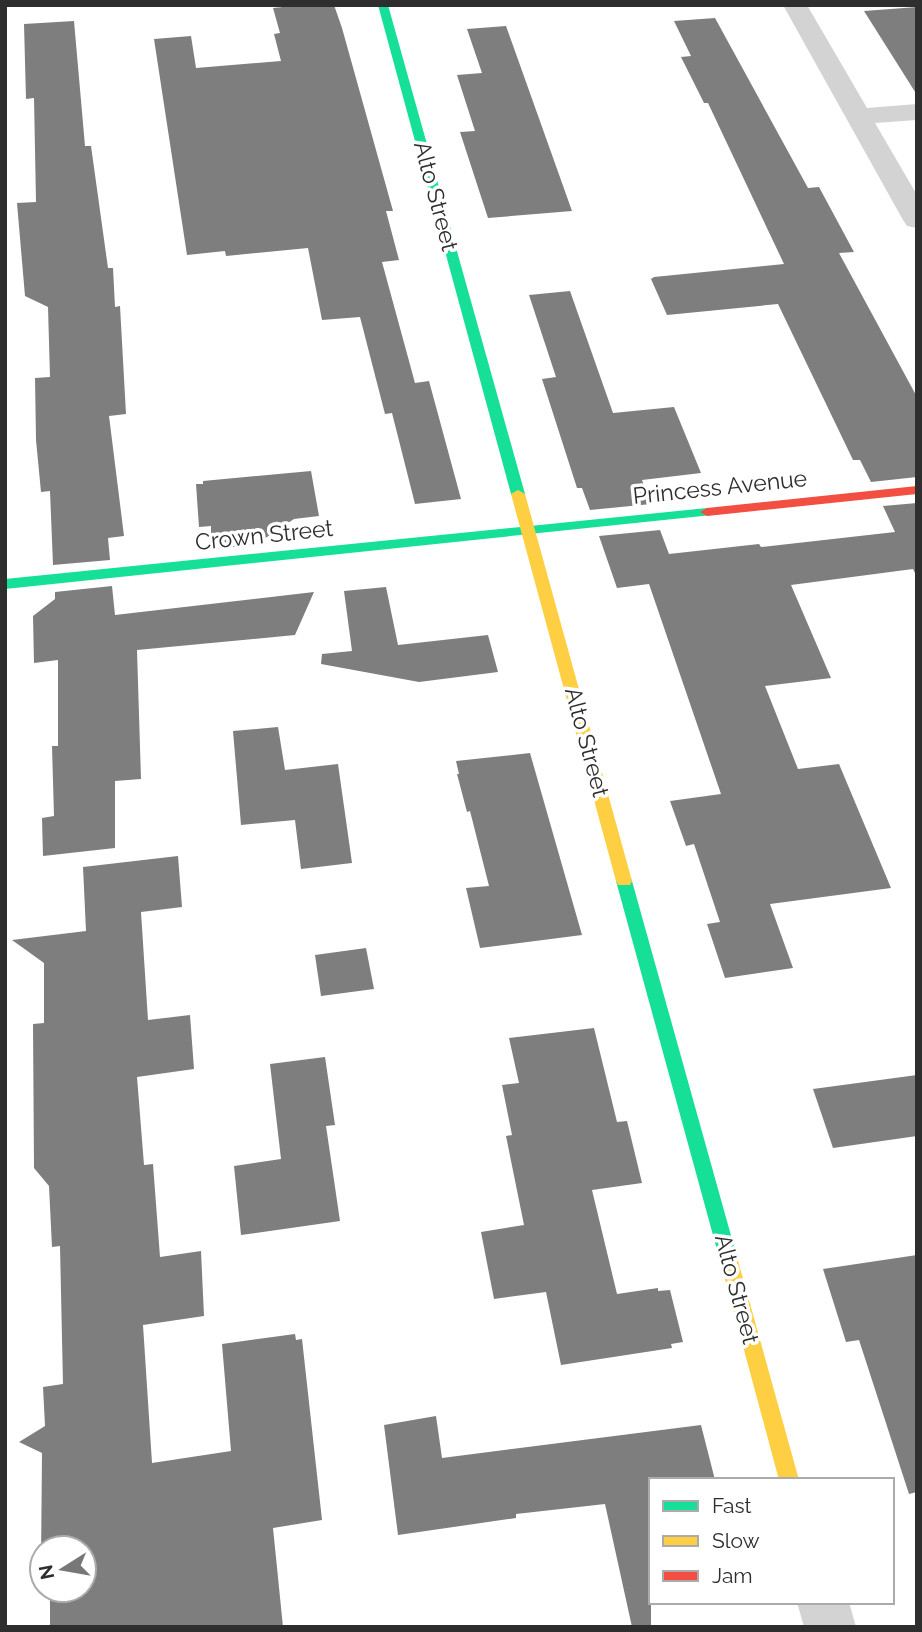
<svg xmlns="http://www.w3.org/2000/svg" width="922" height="1632" viewBox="0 0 922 1632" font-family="Raleway,sans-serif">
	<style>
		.building { fill: #7e7e7e }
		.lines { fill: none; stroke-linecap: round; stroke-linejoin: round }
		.street { fill: #d3d3d3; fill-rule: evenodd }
		.fast { fill: #16e098; fill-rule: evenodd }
		.slow { fill: #ffcf43; fill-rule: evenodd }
		.jam { fill: #f24e42; fill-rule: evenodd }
		.labels { text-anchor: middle; stroke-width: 7; stroke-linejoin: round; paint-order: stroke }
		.street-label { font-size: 23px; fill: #2e2e2e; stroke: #fff }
	</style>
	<rect width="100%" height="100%" fill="#fff"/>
	<g class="building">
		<polygon points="302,5 334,5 342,28 393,211 386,211 399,260 382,262 415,383 429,381 461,499 415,504 392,413 385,414 360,317 322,320 308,248 226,256 225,251 187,255 154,39 191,36 196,68 281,61 274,34 280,33 273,8"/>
		<polygon points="917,7 917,95 864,11"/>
		<polygon points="715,18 808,188 819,187 854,252 839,253 917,397 917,477 871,482 860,460 853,460 778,304 667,315 651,279 654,277 784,264 708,103 704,103 681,57 691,56 674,21"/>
		<polygon points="74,21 85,146 91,146 108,268 113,268 115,307 120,306 126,414 109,416 124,536 108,538 110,560 53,565 50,491 41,492 36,440 35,378 50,377 48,307 25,296 17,203 36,202 34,98 26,99 24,24"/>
		<polygon points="506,26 572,211 488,218 460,132 475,131 457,75 482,73 467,29"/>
		<polygon points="570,291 613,413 674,407 701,473 642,480 651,504 590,510 582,488 577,488 542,379 556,377 529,295"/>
		<polygon points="311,471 319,516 294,519 255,545 211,549 211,526 199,527 196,484 203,484 203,481"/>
		<polygon points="917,503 917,577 913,569 791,585 831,678 765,686 798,769 839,764 891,888 770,904 793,968 725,978 707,924 720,922 694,844 686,846 670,801 721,794 649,584 617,588 599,536 660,530 669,554 759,544 761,547 895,532 883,506"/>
		<polygon points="112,586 115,615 314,592 295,635 137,650 141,779 115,781 115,848 43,856 42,818 54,816 52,746 58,746 58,660 34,663 33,616 55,599 55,592"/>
		<polygon points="386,587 398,645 488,635 498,672 419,682 321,664 322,654 352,651 344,591"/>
		<polygon points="278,727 285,770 338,764 352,863 301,869 295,820 241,825 233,731"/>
		<polygon points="530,753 582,935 480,948 466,888 489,886 470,811 467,812 457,774 459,774 456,761"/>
		<polygon points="178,856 182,907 141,912 148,1020 190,1015 194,1069 137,1077 144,1165 153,1164 160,1257 201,1251 204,1316 143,1325 152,1463 231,1451 222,1344 295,1334 296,1340 302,1339 322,1520 273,1528 283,1627 50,1627 50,1590 84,1590 84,1548 42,1548 41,1563 42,1453 19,1442 45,1426 43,1387 63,1384 60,1246 52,1247 49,1186 34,1168 33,1024 44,1023 44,963 12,940 86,931 83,867"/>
		<polygon points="366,948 374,989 321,996 315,955"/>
		<polygon points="594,1028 617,1122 627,1121 642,1183 592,1190 617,1294 658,1288 658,1291 670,1290 683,1342 671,1344 672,1348 561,1365 546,1292 494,1299 481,1232 524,1225 506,1136 512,1135 502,1085 519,1083 509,1038"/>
		<polygon points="325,1057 335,1125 326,1126 340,1221 241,1235 234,1166 281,1159 270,1064"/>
		<polygon points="917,1075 917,1136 833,1148 813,1089"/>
		<polygon points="917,1255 917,1492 909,1494 859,1340 846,1342 823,1269"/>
		<polygon points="436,1416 442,1458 701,1425 715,1480 651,1480 651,1627 632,1627 605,1504 516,1514 516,1518 398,1535 384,1425"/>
	</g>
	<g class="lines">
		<g class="street">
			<polygon points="783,5 807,5 867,108 917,104 917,120 875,123 917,195 917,228 907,226 903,220"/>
			<polygon points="797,1602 849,1602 856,1627 804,1627"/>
		</g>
		<g class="fast">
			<polygon points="378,5 388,5 525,494 523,497 518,498 511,494"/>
			<polygon points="707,508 714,512 712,515 5,589 5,579"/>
			<polygon points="624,875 630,877 632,881 737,1257 735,1263 728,1265 721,1263 719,1257 616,881 618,877"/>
		</g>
		<g class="slow">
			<polygon points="518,490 525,494 632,881 630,885 618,885 616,881 511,494"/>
			<polygon points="728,1249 735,1251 737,1257 799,1480 779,1480 719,1257 721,1251"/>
		</g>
		<polygon class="jam" points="917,486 917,494 707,516 700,512 707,508"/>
	</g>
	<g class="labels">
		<g class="street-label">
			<text transform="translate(436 196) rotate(75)" y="8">Alto Street</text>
			<text transform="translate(720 487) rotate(-6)" y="8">Princess Avenue</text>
			<text transform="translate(264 535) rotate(-6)" y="8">Crown Street</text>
			<text transform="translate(587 742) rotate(75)" y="8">Alto Street</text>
			<text transform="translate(737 1289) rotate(75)" y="8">Alto Street</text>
		</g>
	</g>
	<rect width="922" height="1632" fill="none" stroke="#2e2e2e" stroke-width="14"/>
	<rect x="649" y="1478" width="245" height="126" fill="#ffffff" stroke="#ababab" stroke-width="2"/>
	<rect x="663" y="1501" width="35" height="10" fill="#16e098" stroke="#ababab" stroke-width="2"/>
	<text x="712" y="1513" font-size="21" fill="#2e2e2e">Fast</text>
	<rect x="663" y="1536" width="35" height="10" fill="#ffcf43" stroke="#ababab" stroke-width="2"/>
	<text x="712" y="1548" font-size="21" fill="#2e2e2e">Slow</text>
	<rect x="663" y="1571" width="35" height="10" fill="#f24e42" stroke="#ababab" stroke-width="2"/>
	<text x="712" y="1583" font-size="21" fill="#2e2e2e">Jam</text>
	<g transform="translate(63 1569) rotate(259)"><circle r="33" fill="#ffffff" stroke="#ababab" stroke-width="2"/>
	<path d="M0-5L12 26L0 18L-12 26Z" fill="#777777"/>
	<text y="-10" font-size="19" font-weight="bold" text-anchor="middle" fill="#2e2e2e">N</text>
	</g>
</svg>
